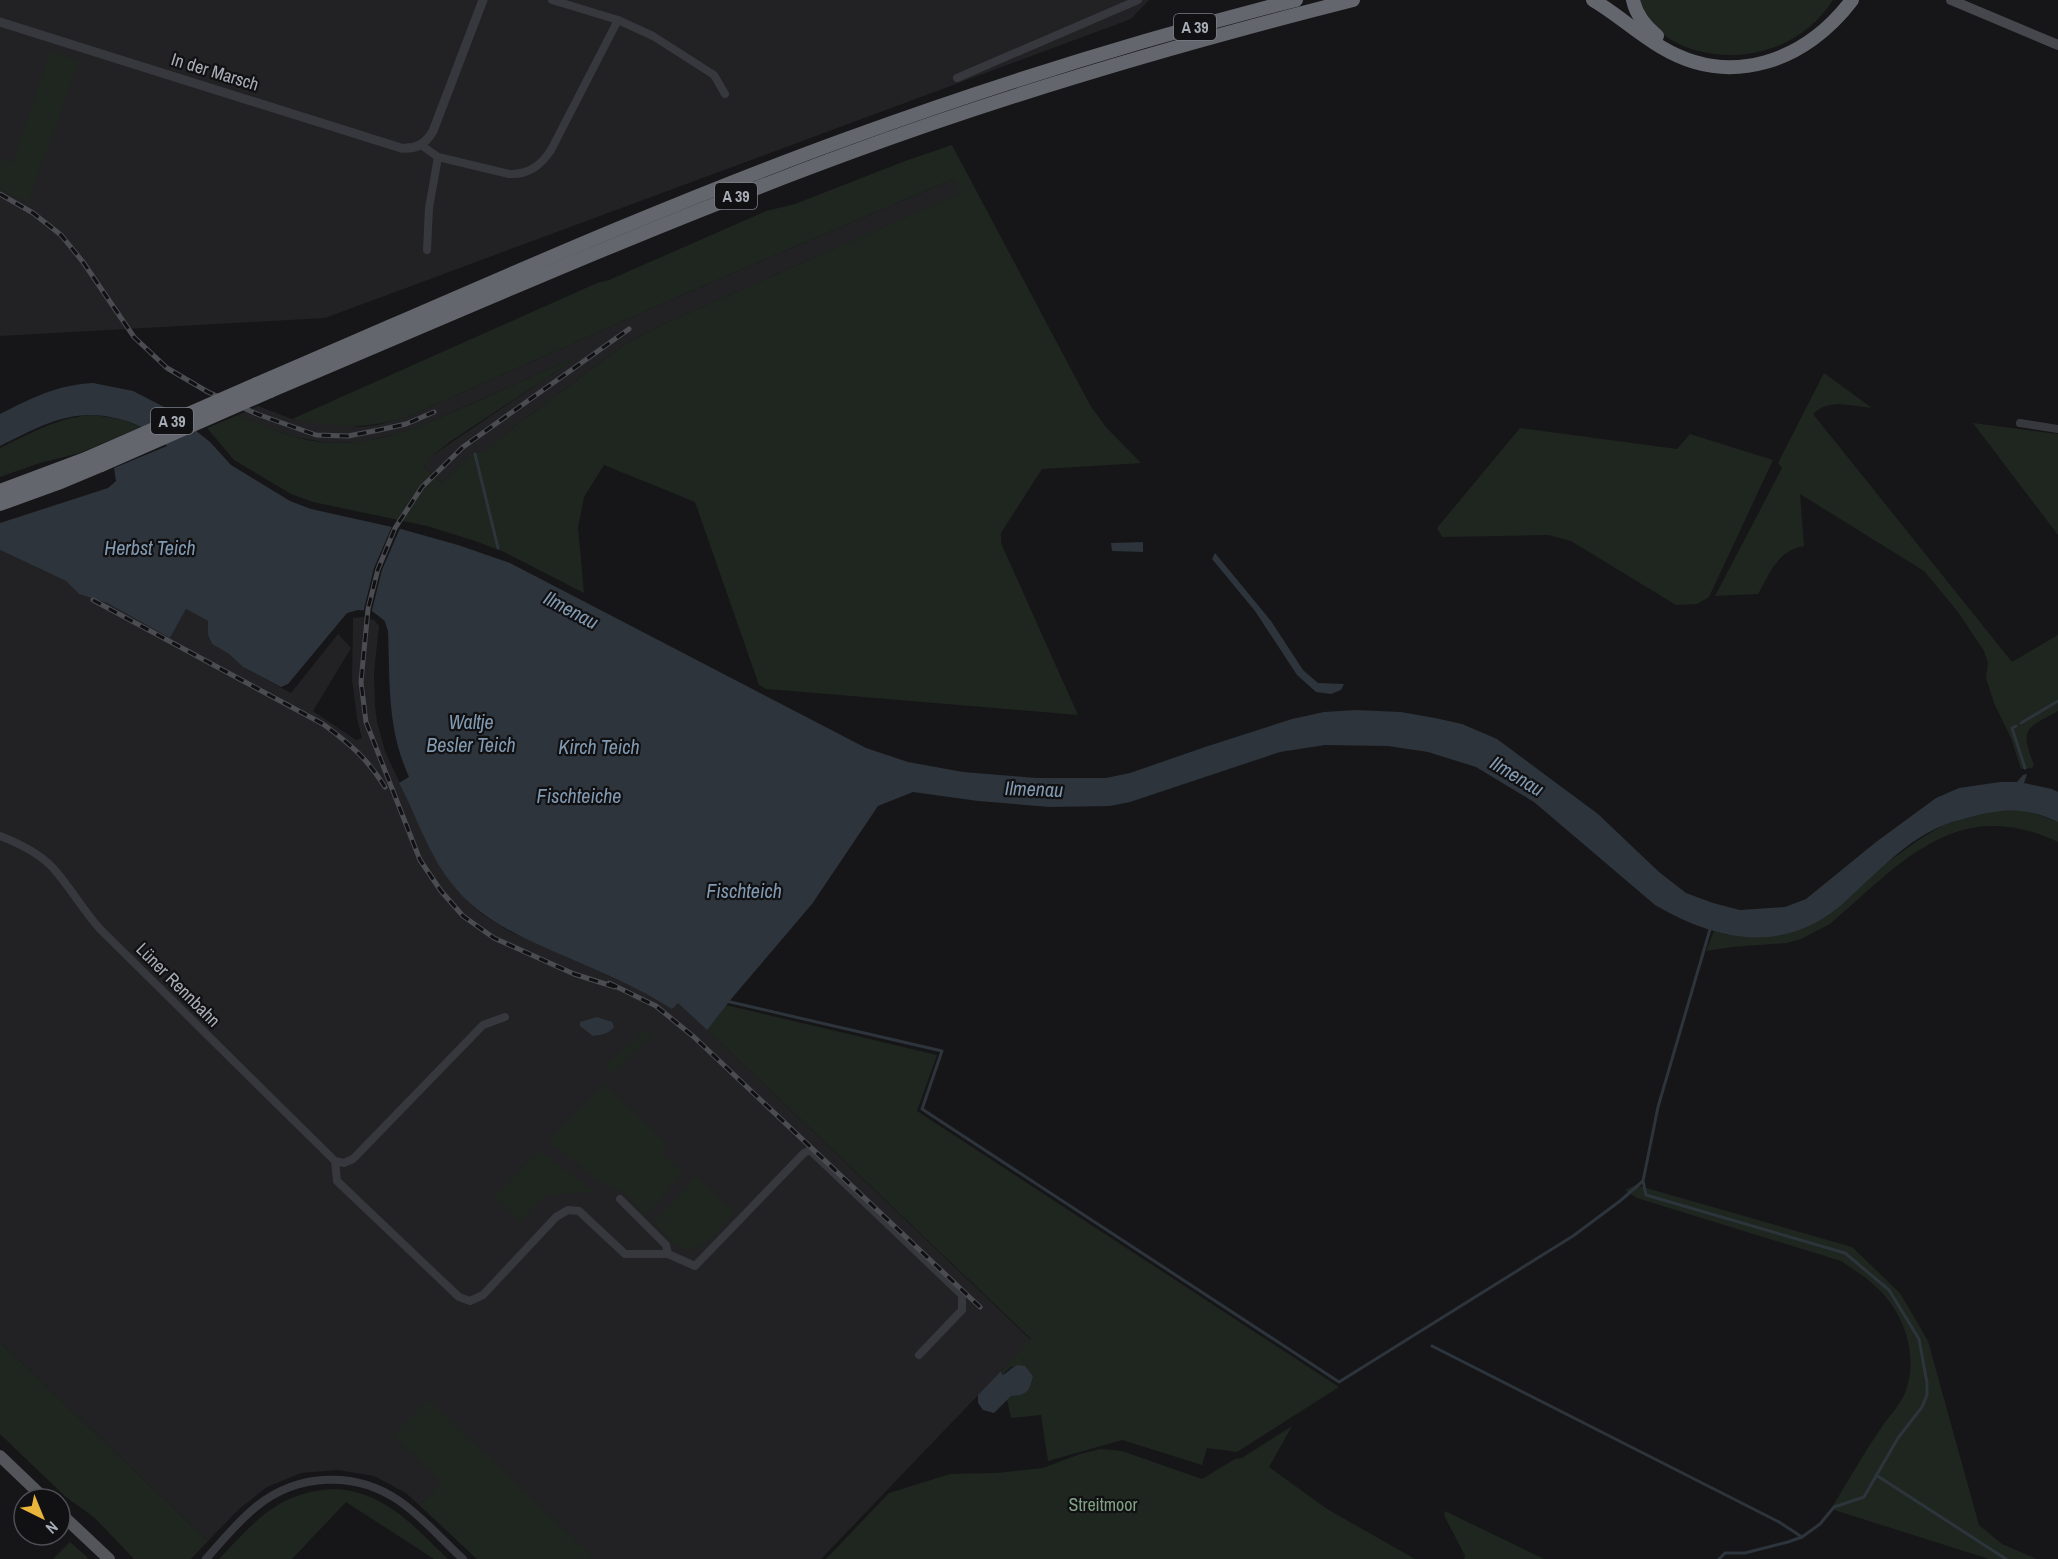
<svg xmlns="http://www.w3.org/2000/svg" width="2058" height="1559" viewBox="0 0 2058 1559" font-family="'Archivo Narrow',sans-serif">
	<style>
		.built { fill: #222225 }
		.green { fill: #1e261f }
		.water { fill: #2d343b }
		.pier { fill: #161618 }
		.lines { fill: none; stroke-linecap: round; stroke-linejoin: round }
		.stream { stroke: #2d343b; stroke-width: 3 }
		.minor { stroke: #37383d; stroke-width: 8 }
		.tertiary { stroke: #37383d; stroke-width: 9 }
		.secondary { stroke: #45474d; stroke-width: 10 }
		.primary { stroke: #53555b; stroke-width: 12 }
		.motorway { stroke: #63666d; stroke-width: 14 }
		.rail-casing { stroke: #4a4c52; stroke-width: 5 }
		.rail { stroke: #111113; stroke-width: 3; stroke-dasharray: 9; stroke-linecap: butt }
		.motorway-bridge { stroke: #63666d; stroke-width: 14 }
		.labels { text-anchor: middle; stroke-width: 4.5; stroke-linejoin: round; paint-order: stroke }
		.shield { fill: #111113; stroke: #7b7e86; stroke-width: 1.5 }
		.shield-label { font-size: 16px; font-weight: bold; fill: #a8adb7 }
		.street-label { font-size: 18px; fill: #a8adb7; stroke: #111113 }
		.park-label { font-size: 18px; fill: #80a183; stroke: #111113 }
		.water-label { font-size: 20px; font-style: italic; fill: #8199b1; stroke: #111113 }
	</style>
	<rect width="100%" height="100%" fill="#161618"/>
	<g class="built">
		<polygon points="0,0 1149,0 1131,19 325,318 0,336"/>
		<polygon points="953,179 961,193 664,324 625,344 507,432 487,451 472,455 442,483 424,467 427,459 579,356 412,430 362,442 328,443 295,437 263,427 238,415 258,406 292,419 361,427 377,425 407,417 684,294"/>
		<polygon points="0,550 66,581 79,594 107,603 170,638 186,609 208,621 208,635 212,644 229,654 243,667 291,693 338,634 351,648 313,711 356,740 362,738 357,719 352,680 353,618 363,617 374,620 379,626 374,673 375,705 377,722 385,751 432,853 459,892 482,914 509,931 633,987 672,1008 678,1002 1031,1340 821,1559 477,1559 406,1493 374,1476 338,1470 301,1473 267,1487 239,1509 208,1541 0,1342"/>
	</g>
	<g class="green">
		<path d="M1639 0H1833C1804 46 1747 65 1695 50 1678 45 1661 36 1649 21 1644 15 1642 7 1639 0Z"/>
		<polygon points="51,51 79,61 28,203 0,189 0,158 13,162"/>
		<path d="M952 145 1090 405 1106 427 1141 463 1042 469 1001 533V543L1078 715 780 690 766 689 759 685 695 502 604 465 584 497 578 527 584 593 502 551 475 541 427 526 313 502 291 494 234 460 207 428 238 415C267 428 297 441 330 443 384 445 430 422 478 401 513 385 548 370 583 354L451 441 428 459 424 467 442 483 472 454 487 450 507 432 625 344 664 324 960 193 953 179 684 294 407 417C365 430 335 427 292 419L597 283 609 280 766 211 795 204 905 161Z"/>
		<path d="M1824 373 1872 408C1852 406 1829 398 1813 414L2012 662 2058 635V711C2025 729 2020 728 2034 765L2032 768 2021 769 2011 738 1994 703 1986 678 1988 663 1984 651 1958 612 1924 571 1800 494 1804 546C1777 551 1771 572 1758 594L1715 596 1782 468 1778 463Z"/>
		<path d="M95 415 123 420 141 427 80 453 40 463 0 477V448C31 433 60 416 95 415Z"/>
		<polygon points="1973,423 2058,434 2058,535"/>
		<polygon points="1520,428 1677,449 1690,434 1773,460 1709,597 1697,604 1676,605 1571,541 1548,535 1442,537 1437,528"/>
		<path d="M108 489 877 806 726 1005 937 1055 917 1111 1339 1387 1237 1452 1207 1448 1202 1465 1122 1440 1048 1461 1041 1415 1011 1418 1007 1399 1011 1396C1027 1396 1030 1391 1033 1376L1025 1366 1011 1367 1002 1375 1001 1371 1031 1339 707 1030 388 631C384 617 378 612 364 609L209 621 186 608 67 580 0 524Z"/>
		<path d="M1997 810 2029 811 2058 822V842C1957 794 1901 863 1830 924L1801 939 1787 943 1732 947 1706 951 1714 931 1728 935 1845 902 1884 865 1917 841 1943 825Z"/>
		<polygon points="644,1031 654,1033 612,1074 605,1066"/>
		<polygon points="605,1084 667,1144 661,1152 683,1173 646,1215 623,1192 604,1185 548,1141"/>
		<polygon points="539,1150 595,1192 546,1195 520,1222 494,1197"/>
		<path d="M696 1176 734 1212C721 1227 700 1260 678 1246 669 1241 662 1230 654 1223Z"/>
		<path d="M1636 1185 1852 1247 1900 1293 1928 1341 1979 1525 2002 1544 2037 1559H1989L1831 1509C1847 1483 1862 1456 1879 1431 1887 1418 1899 1407 1905 1393 1918 1360 1907 1321 1884 1295 1872 1281 1856 1271 1841 1261L1637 1198 1625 1190Z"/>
		<polygon points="0,1342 208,1541 191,1559 134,1559 95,1518 66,1497 0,1434"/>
		<polygon points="429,1400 595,1559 477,1559 420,1505 442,1482 393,1436"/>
		<polygon points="1292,1426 1269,1467 1327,1509 1415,1559 826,1559 889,1493 950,1474 996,1473 1043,1468 1080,1454 1101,1449 1122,1451 1202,1479 1235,1459 1242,1458"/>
		<path d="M338 1489C388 1494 414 1527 448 1559H434L346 1502 292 1559H219C256 1520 280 1490 338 1489Z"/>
		<polygon points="1445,1511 1544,1559 1464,1559 1465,1556 1444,1515"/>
		<polygon points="70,1542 88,1558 87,1559 53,1559"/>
	</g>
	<g class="water">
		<path d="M93 383 133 391 170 410 210 442 231 465 290 501 311 509 401 529 458 545 510 563 866 748 908 762 963 772 1036 778H1106L1130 773 1205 747 1292 719 1324 712 1356 710 1401 712 1435 718 1462 724 1497 739 1598 814 1659 872 1686 893 1713 903 1740 910 1785 907 1806 899 1876 842 1936 798 1959 788 2000 782H2017L2023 775 2027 774 2024 783 2052 789 2058 792V822C2028 808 2006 808 1975 816 1965 819 1954 821 1944 825 1906 840 1877 873 1847 900 1787 955 1720 943 1655 905L1534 802 1476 767 1428 752 1388 746 1325 745 1280 752 1130 802 1110 806 1050 807 978 801 913 792 878 806 812 904 732 998 707 1030 678 1003 672 1009C636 986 596 970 557 953 516 935 476 917 449 880 427 851 416 815 399 783L409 777C387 728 390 684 388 631L385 621 372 611 358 610 347 613 288 684 281 687 243 667 229 654 212 644 208 635V621L186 609 170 638 107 603 79 594 66 581 0 550V523L108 488 116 481 114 468 167 446C151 430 133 421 110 417 68 409 37 428 0 446V414C32 398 56 385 93 383Z"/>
		<polygon points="1143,542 1143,552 1112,551 1111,543"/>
		<polygon points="1215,553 1271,621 1303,670 1318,683 1344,684 1341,690 1331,694 1316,692 1297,675 1255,611 1212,559"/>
		<path d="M597 1017 612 1022 614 1027C609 1034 600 1035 593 1036L580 1026V1022Z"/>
		<path d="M1018 1365 1025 1366 1033 1376C1030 1391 1027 1396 1011 1396L994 1413 983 1410 978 1403V1395L1001 1371 1002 1375C1008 1373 1011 1367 1018 1365Z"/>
	</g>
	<polygon class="pier" points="393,524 401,526 382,570 371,614 363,613 374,568"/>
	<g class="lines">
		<g class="stream">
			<polyline points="475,454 498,548"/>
			<polyline points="2021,723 2058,701"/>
			<polyline points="2016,726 2012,728 2025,768"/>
			<polyline points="1711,926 1658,1107 1643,1181 1646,1195 1845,1253 1889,1290 1919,1339 1927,1383 1927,1395 1922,1407 1898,1438 1864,1497 1834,1507 1820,1524 1802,1537 1788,1542 1745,1553 1725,1553 1719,1559"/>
			<polyline points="726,1001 942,1051 922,1109 1339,1382 1573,1236 1620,1201 1643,1181"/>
			<polyline points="1432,1346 1779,1522 1802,1537"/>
			<polyline points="1876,1475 2006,1559"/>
		</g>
		<g class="minor">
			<polyline points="552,0 618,20 653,36 714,75 725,94"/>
			<polyline points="957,78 1138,0"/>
			<path d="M421 145 438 157 509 174C529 175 541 165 551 150L618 20"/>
			<polyline points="427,250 429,208 438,157"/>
			<polyline points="2020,423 2058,429"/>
			<path d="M0 836C18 843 40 854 53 868 70 887 83 910 100 929L335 1161 344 1163 353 1159 483 1025 505 1017"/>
			<polyline points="335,1161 337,1181 459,1297 470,1301 483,1295 556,1217 568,1210 579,1211 625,1254 668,1254 695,1266 804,1153 810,1150 962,1295 962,1310 919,1355"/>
			<polyline points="620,1199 666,1245 668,1254"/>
			<path d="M206 1559C222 1541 238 1521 257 1506 298 1473 355 1471 398 1500 422 1516 442 1540 463 1559"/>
		</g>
		<path class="tertiary" d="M0 22 401 148C416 149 425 145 433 131L483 0"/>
		<polyline class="secondary" points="1951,0 2058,45"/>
		<g class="primary">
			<polyline points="0,1456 45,1499"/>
			<polyline points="60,1513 109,1559"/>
		</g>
		<g class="motorway">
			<path d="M1593 0C1617 14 1637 33 1661 47 1731 89 1806 61 1852 0"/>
			<path d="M1633 0C1636 15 1645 26 1657 36"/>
			<path d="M257 384C453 300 648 211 849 138 995 85 1145 38 1296 0"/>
			<path d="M270 391C462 310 653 225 849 153 1014 92 1183 43 1353 0"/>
			<polyline points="0,491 88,458"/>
			<polyline points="0,504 58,483 101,465"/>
		</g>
		<g class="rail-casing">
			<g id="rail">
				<polyline points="0,194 33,213 61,235 83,262 134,337 167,368 208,392 257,414 316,435 348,436 379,430 406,424 434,412"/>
				<path d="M93 600 323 724C350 744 367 758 385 787"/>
				<polyline points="609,983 656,1006 694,1037 980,1307"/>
				<polyline points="615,987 574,974 494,938 463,916 441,891 420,860 366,722 361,682 368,609 378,569 395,528 422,487 463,447 629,329"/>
			</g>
		</g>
		<use href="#rail" class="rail"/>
		<g class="motorway-bridge">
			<polyline points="88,458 257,384"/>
			<polyline points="101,465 270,391"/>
		</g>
	</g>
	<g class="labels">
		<g class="shield">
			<rect x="1174" y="14" width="42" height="26" rx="4.5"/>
			<rect x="715" y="183" width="42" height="26" rx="4.5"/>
			<rect x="151" y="408" width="42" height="26" rx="4.5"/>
		</g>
		<g class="shield-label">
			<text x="1195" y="33">A 39</text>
			<text x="736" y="202">A 39</text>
			<text x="172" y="427">A 39</text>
		</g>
		<g class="street-label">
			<text transform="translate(215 72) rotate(17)" y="6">In der Marsch</text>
			<text transform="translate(178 985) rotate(45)" y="6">Lüner Rennbahn</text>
		</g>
		<g class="park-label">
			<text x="1103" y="1511">Streitmoor</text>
		</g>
		<g class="water-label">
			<text x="150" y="555">Herbst Teich</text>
			<text transform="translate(571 610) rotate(28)" y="7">Ilmenau</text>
			<text x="471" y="729">Waltje<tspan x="471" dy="23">Besler Teich</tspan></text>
			<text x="599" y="754">Kirch Teich</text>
			<text transform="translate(1517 776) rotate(31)" y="7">Ilmenau</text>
			<text transform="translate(1034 789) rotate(2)" y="7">Ilmenau</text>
			<text x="579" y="803">Fischteiche</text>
			<text x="744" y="898">Fischteich</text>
		</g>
	</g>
	<g transform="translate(42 1517) rotate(137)"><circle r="28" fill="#111113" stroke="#4d4f55" stroke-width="1.5"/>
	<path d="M0-4.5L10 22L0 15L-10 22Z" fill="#eab53b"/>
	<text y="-9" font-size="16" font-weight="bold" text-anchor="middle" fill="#a8adb7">N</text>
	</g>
</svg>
